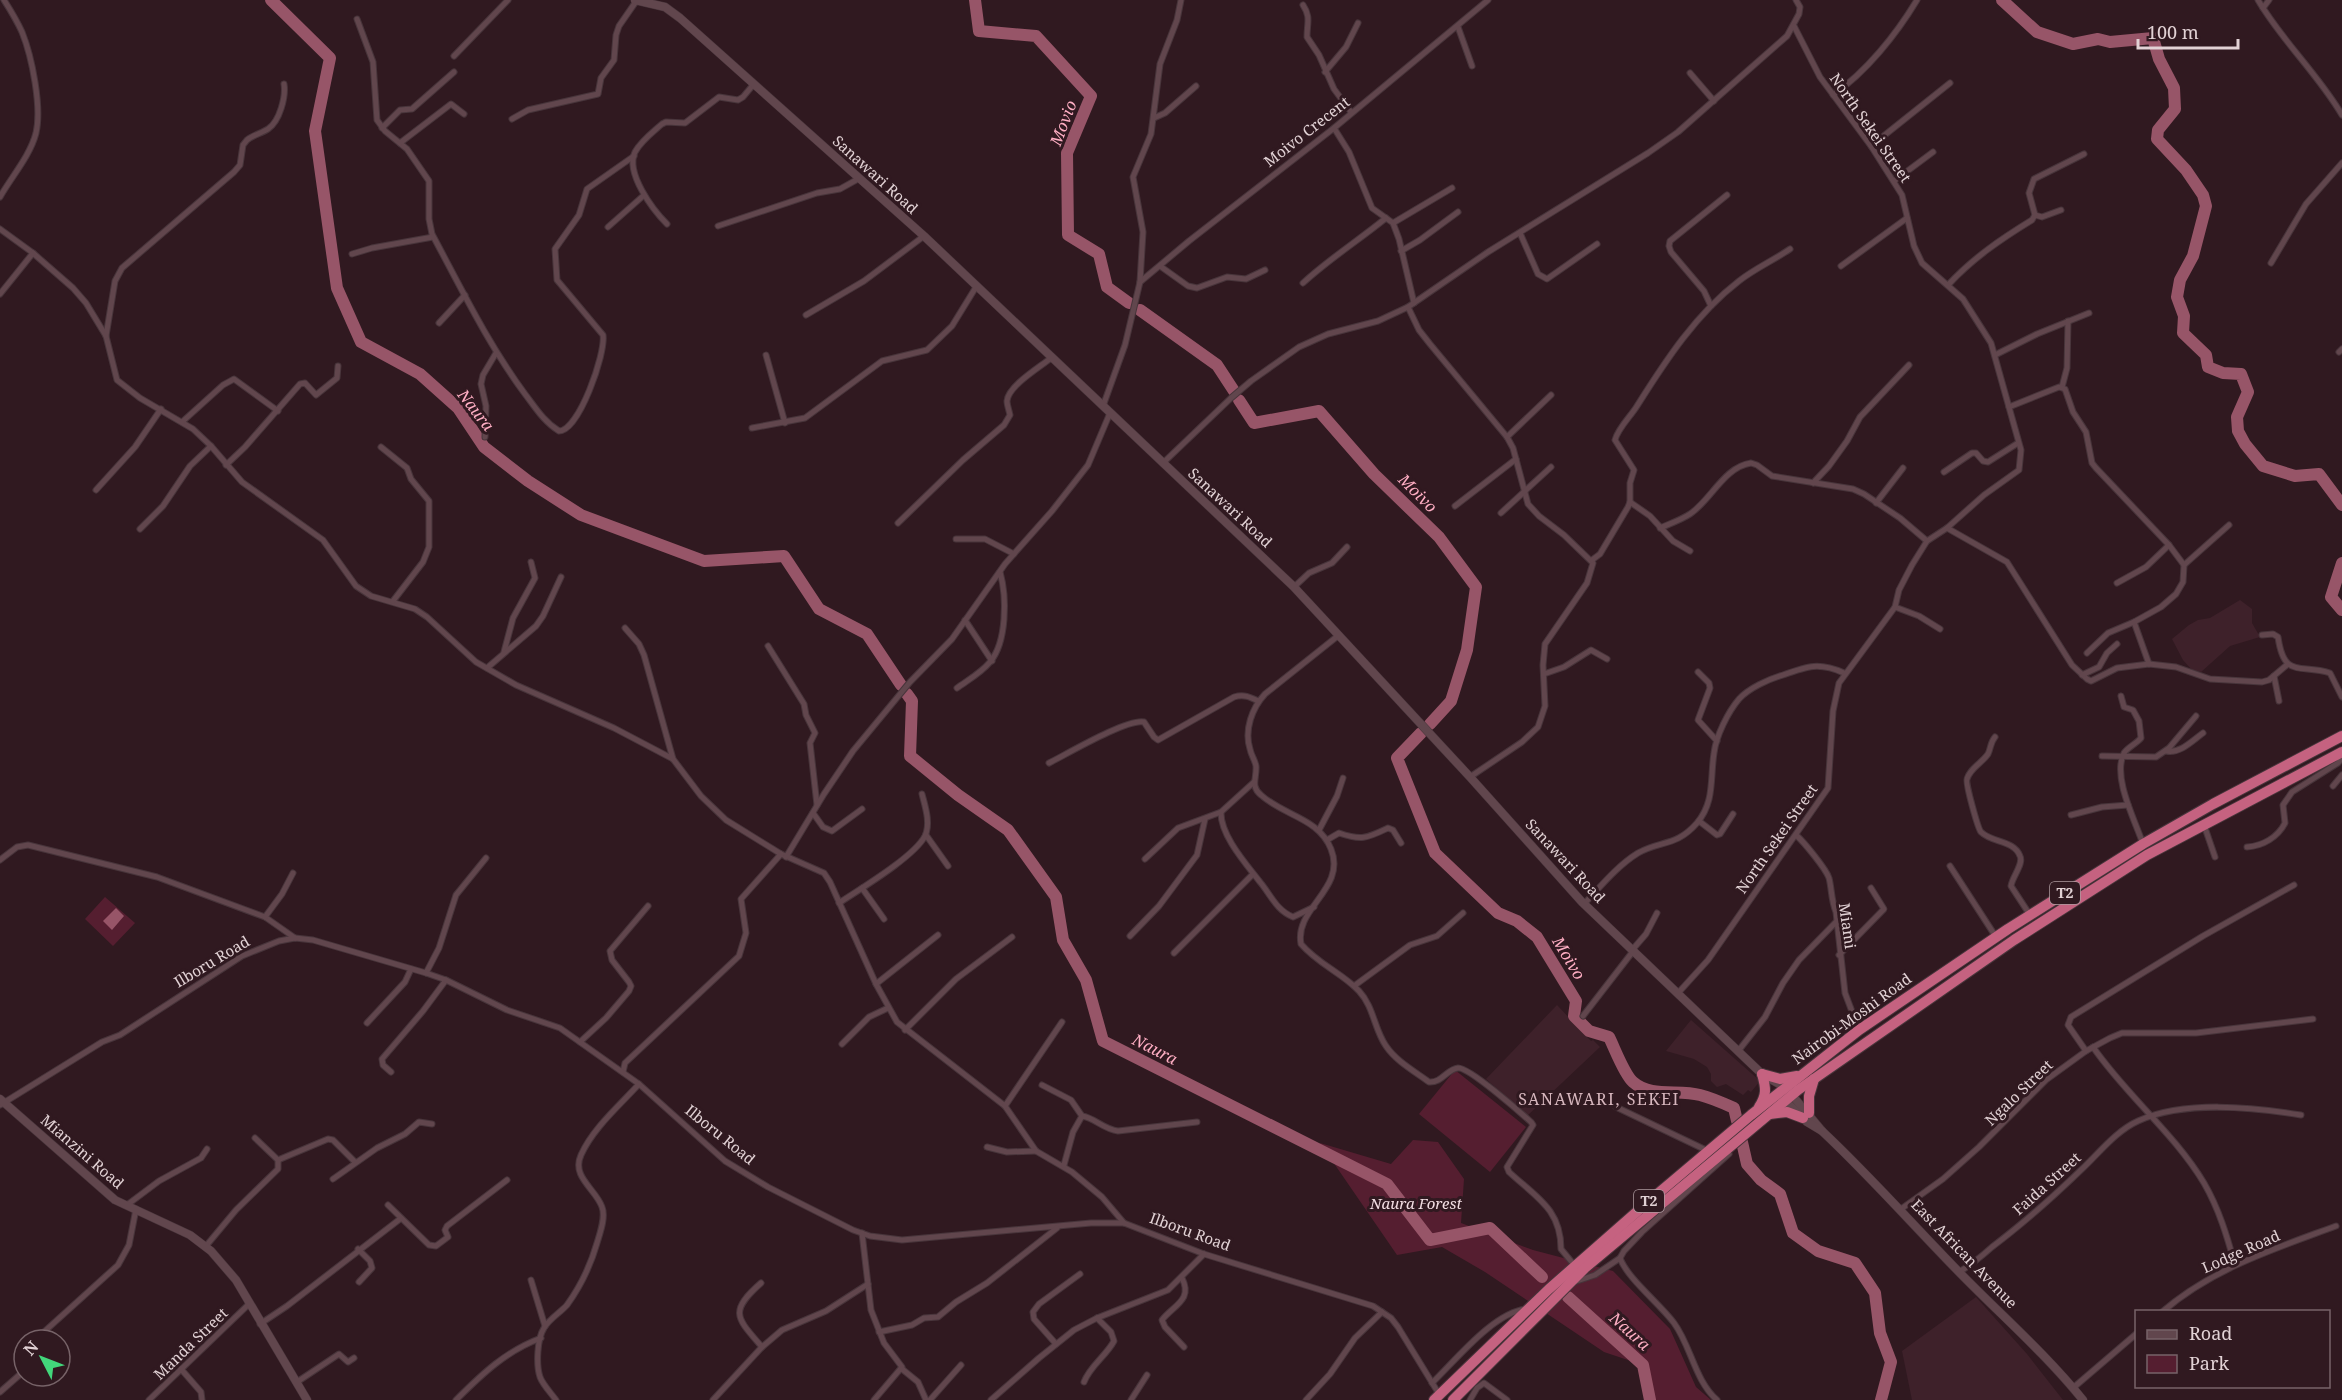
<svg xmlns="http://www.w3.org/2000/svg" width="2342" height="1400" viewBox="0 0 2342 1400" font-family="'Noto Serif',serif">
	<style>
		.built { fill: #3e212a }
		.green { fill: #551e30 }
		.water { fill: #975568 }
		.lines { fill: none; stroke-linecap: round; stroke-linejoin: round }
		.river { stroke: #975568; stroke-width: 12 }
		.street-casing { stroke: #48353b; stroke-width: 7 }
		.secondary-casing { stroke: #48353b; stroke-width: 9 }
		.highway-casing { stroke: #48353b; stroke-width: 12 }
		.street { stroke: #61464d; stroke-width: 5 }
		.secondary { stroke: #61464d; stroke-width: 8 }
		.highway { stroke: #c56280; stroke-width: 10 }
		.labels { text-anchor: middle; stroke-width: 6; stroke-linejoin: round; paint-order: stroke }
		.shield { fill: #301920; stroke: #ad9a9f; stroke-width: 1.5 }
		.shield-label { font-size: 14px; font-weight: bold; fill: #e2d2d5 }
		.street-label { font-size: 15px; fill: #e2d2d5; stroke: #301920 }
		.park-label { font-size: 15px; font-style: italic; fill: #f2dde2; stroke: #301920 }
		.water-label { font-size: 16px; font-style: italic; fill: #feaec3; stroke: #301920 }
		.neighbourhood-label { font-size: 16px; letter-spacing: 1.5px; fill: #d6b6bd; stroke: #301920 }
	</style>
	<rect width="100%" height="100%" fill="#301920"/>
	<g class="built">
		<polygon points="2240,600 2252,609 2252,623 2260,637 2230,646 2201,672 2192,670 2183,660 2172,639 2189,625 2198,620 2210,618"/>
		<polygon points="1557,1005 1591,1041 1593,1040 1600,1047 1527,1116 1486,1079"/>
		<polygon points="1691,1020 1760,1081 1751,1092 1748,1090 1743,1095 1726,1084 1717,1087 1711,1081 1711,1074 1707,1067 1694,1059 1666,1051"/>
		<polygon points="1976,1297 2027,1354 2063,1400 1912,1400 1902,1351"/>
	</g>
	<g class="green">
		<polygon points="105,897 135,923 113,946 85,919"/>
		<polygon points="1455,1070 1526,1127 1490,1172 1419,1114"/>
		<polygon points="1413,1140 1438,1142 1464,1179 1461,1223 1533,1250 1613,1271 1670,1329 1696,1387 1711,1400 1650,1400 1643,1365 1604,1352 1485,1272 1442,1247 1397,1255 1320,1143 1391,1164"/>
	</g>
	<polygon class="water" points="116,908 124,916 112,930 103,921"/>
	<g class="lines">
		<g class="river">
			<polyline points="271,0 330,58 315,131 337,288 361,342 420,374 458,408 484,447 528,481 581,515 704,561 784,556 819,609 867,634 901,685"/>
			<polyline points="975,0 979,31 1036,36 1091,96 1067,153 1068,235 1099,254 1107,287 1129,303"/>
			<polyline points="2002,0 2037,32 2073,44 2098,39 2110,42 2153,38 2159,59 2174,88 2175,109 2158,130 2157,139 2186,170 2203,195 2206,206 2193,256 2180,280 2177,297 2184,316 2183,333 2206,355 2208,367 2223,373 2241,374 2248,392 2237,417 2238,431 2245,444 2263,466 2295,476 2319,474 2342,505"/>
			<polyline points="1140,310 1217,365 1234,391"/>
			<polyline points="1239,400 1254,423 1319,411 1374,474 1439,537 1476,587 1467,650 1451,701 1430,724"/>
			<polyline points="2342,563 2331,597 2342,610"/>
			<polyline points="907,694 912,701 910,756 958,795 1008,830 1056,897 1063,940 1086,980 1103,1041 1387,1184 1430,1240 1490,1228 1542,1277"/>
			<path d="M1421 733 1397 758 1435 853 1498 913 1517 921 1537 937 1576 1001 1574 1016 1589 1031 1609 1037C1615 1049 1624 1074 1633 1082 1651 1098 1678 1089 1700 1095 1712 1098 1723 1103 1734 1108L1737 1121"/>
			<polyline points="1742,1142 1747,1164 1761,1180 1780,1194 1793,1233 1818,1251 1855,1263 1875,1293 1880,1333 1891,1362 1881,1400"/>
			<polyline points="1568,1297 1643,1365 1650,1400"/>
		</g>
		<g class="street-casing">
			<g id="street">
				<path d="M2258 0C2282 41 2318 74 2342 115"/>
				<path d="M1303 5C1311 17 1307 23 1307 37L1319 55 1334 89 1351 112"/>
				<polyline points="2263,8 2269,0"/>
				<path d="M357 19 373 62 377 120 385 131 407 149 429 181V219L432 234C461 288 488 344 525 394 535 407 544 422 559 431 579 431 606 353 603 335L557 280 555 249 579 215 587 189 634 156"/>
				<polyline points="1458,27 1472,66"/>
				<polyline points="454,56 508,0"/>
				<polyline points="1325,72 1346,47 1358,23"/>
				<polyline points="1690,73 1714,101"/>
				<path d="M1833 95C1866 72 1896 35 1917 0"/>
				<polyline points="1154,118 1165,113 1196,86"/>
				<polyline points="512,119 528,110 598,94 601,78 614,60 616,35 619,26 637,0"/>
				<polyline points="382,128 400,110 412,109 454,72"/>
				<polyline points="1334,128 1349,152 1372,208 1393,223 1399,239 1414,303"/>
				<polyline points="400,143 451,104 464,114"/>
				<polyline points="1871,146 1950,83"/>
				<polyline points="1894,181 1933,152"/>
				<path d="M0 197C12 176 30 156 36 133 42 107 32 57 22 32 17 21 11 11 4 0"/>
				<polyline points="2035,215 2042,217 2061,210"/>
				<polyline points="1393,223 1452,188"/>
				<path d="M667 224C653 210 625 173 635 152 641 141 653 132 662 124L666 122 685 123 719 97 738 100 743 97 753 85"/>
				<polyline points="718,226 817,193 840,189 858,179"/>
				<polyline points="608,227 643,196"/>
				<polyline points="0,229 33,253 73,288 86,303 106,336 117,380 140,398 193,429 211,446 242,482 323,540 356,586 371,596 415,609 427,617 476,662 516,685 614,728 673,759 701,796 726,820 781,854 824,873 830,882 876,984 897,1022 1005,1106 1036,1151 1072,1172 1102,1197 1124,1223"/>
				<polyline points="1520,233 1538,274 1547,279 1597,244"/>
				<polyline points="1401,251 1420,240 1458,212"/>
				<polyline points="352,254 372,248 433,237"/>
				<polyline points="2271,263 2306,204 2342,163"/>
				<polyline points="1160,266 1188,286 1197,288 1227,277 1246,279 1265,270"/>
				<polyline points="1841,266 1907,218"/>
				<polyline points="1140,282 1189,241 1334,128 1488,0"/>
				<path d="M1303 283C1329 259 1359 240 1386 218"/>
				<path d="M1948 285C1973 258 2001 239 2032 220L2035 215 2029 193 2034 179 2084 154"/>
				<polyline points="0,294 33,253"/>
				<polyline points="1711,306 1704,291 1671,252 1669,246 1670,241 1727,195"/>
				<polyline points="1408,307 1419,330 1430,344 1507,437 1513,448 1528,504 1539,516 1564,535 1593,563 1587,583 1545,644 1543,665 1545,706 1538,727 1522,742 1470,777"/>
				<polyline points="806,315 864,281 924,236"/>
				<polyline points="439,323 465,295"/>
				<path d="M106 336 115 281 122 268 234 172 240 165 243 145 247 140C253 135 262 133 268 129 280 121 286 96 284 84"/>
				<polyline points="2339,352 2342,349"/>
				<polyline points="766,355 785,423"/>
				<polyline points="1995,355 2037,334 2089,313"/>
				<polyline points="2062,387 2067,368 2068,321"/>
				<polyline points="1103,406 1125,345 1140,282 1143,232 1133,177 1151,134 1160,64 1177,20 1181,0"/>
				<polyline points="2009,407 2059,387 2065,389 2073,412 2086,432 2092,463 2096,468 2169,545 2184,565 2183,582 2176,594 2161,607 2134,622 2149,664"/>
				<polyline points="182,422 223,385 234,379 278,411"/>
				<polyline points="752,428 805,418 882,361 927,350 952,326 976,287"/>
				<polyline points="485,437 486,406 481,384 483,375 496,353"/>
				<polyline points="1507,437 1551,395"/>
				<polyline points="381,447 407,468 411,479 429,501 429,547 423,562 393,601"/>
				<polyline points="1163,463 1231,398 1251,381 1299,347 1328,334 1378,321 1408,307 1488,252 1648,153 1678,132 1787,36 1799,14 1800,7 1796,0"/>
				<polyline points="226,465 245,447 300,384 305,383 316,395 337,378 338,366"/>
				<polyline points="1944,472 1972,453 1976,453 1983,461 1988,462 2018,443"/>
				<polyline points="1813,483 1829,466 1847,441 1860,417 1909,365"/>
				<polyline points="96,490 135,447 161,409"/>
				<polyline points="1630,502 1650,516 1673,541 1690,551"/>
				<polyline points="1876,503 1903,468"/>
				<polyline points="1455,506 1516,459"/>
				<polyline points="1501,513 1551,467"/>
				<path d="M898 523 963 460 1004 425 1010 415C1009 410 1007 405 1007 401 1008 386 1040 367 1051 358"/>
				<path d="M1660 528C1669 524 1681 520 1690 514 1711 500 1724 467 1751 463L1757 465 1772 476 1853 489 1864 494 1900 518 1927 541"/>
				<polyline points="1947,528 2007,562 2072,665 2087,679 2091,681 2117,668 2149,664 2176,667 2210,679 2262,682 2269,680 2288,664"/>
				<polyline points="140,529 163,506 190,466 211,446"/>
				<polyline points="956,539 985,539 1014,554"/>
				<path d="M1592 560 1600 554 1628 507 1630 502V483L1634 470 1615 440C1618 428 1631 416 1637 406 1666 360 1696 314 1739 281 1754 269 1774 260 1790 249"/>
				<polyline points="2184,565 2229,525"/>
				<polyline points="2117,583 2146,567 2169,545"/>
				<polyline points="1294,587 1309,573 1332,563 1347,547"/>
				<polyline points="1895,607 1919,616 1940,629"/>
				<polyline points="965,620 992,661"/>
				<polyline points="625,628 639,644 644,655 673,759"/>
				<path d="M1339 635 1265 694C1252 708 1244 730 1250 749 1251 755 1255 760 1256 766 1257 778 1250 786 1261 795 1284 816 1319 818 1331 849 1347 889 1294 908 1301 944 1318 964 1342 973 1359 991 1374 1007 1374 1029 1386 1046 1396 1061 1414 1071 1429 1082 1442 1083 1447 1069 1458 1068 1469 1067 1521 1113 1531 1122L1533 1125 1507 1167 1509 1172C1536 1197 1561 1209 1561 1249L1575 1266"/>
				<path d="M2262 635 2273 634 2278 637C2284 680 2301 663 2330 673L2342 697"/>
				<polyline points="768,646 804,704 806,715 815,733 810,743 817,805"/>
				<polyline points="504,652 513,618 535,578 531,562"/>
				<polyline points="2087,653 2108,633 2134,622"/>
				<polyline points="487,668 536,626 543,616 561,577"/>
				<polyline points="1698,672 1709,683 1710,688 1698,720 1717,741"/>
				<polyline points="1544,674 1564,667 1591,650 1607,659"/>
				<polyline points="2082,675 2099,667 2107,653 2117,644"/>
				<polyline points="2274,676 2279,701"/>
				<path d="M957 688C968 680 981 673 990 662 1007 642 1007 597 1000 572"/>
				<path d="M2121 696 2124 707 2133 710 2139 721 2141 738C2136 744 2128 747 2124 753 2112 777 2135 820 2143 844"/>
				<path d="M1995 737C1990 743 1991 748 1988 754 1982 763 1970 768 1967 779 1965 782 1978 829 1981 832 1992 843 2014 840 2020 856 2024 864 2012 877 2011 886L2030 915"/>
				<path d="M2166 751C2180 754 2192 741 2203 733"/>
				<polyline points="2102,756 2156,757 2169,748 2196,716"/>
				<path d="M1049 763C1067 754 1128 718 1144 722L1154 737 1158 740 1234 697C1244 694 1250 697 1258 701"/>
				<path d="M1254 782 1221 812C1220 835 1247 865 1260 882 1271 895 1276 910 1293 917L1314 907"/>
				<polyline points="2333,786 2342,775"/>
				<polyline points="813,813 823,827 832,831 862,809"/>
				<polyline points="2071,815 2102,807 2128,805"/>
				<polyline points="1699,821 1717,835 1720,834 1733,814"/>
				<polyline points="2204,825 2215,857"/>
				<polyline points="1319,830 1337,796 1343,778"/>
				<polyline points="926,835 948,866"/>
				<path d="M1796 835C1804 842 1826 869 1829 878 1832 890 1831 900 1836 912L1845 993 1859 1030"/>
				<path d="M1327 840 1339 833C1362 841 1367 838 1388 828L1393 830 1401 843"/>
				<path d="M2247 847C2263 846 2278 837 2285 823L2283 805 2292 792 2338 763 2342 758"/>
				<polyline points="786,857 824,794 853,751 910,682 952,639 1005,564 1052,511 1088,465 1110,413"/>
				<polyline points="1145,859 1178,828 1221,812"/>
				<polyline points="0,860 17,847 28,845 157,877 265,917 295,938"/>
				<polyline points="1950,866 1996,937"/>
				<polyline points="862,888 884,919"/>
				<path d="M839 903C860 889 914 857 925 836 931 823 925 806 922 794"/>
				<path d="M1584 904C1601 886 1617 866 1638 853 1661 840 1676 847 1697 823 1715 802 1710 778 1714 753 1716 736 1728 712 1739 699 1749 688 1769 679 1783 675 1808 666 1819 662 1844 673"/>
				<polyline points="265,917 282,894 293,873"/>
				<polyline points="1130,936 1159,906 1197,855 1205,819"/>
				<polyline points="1633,949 1646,934 1657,913"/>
				<polyline points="1174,953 1253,874"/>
				<polyline points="1839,955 1884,909 1871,888"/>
				<polyline points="426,973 439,948 456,895 486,858"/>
				<polyline points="876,984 938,935"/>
				<polyline points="1354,986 1410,945 1437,936 1463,913"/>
				<polyline points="1679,992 1708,960 1828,788 1833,711 1839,683 1895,607 1899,590 1912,565 1927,541 1947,528 1984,495 2019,470 2021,450 1991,343 1963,299 1922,263 1914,246 1902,195 1871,146 1820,77 1794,26"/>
				<polyline points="1583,1016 1634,950"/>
				<polyline points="367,1023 405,982 411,969"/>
				<polyline points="905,1030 956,979 1012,937"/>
				<polyline points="580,1042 606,1018 629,991 631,986 629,982 612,960 610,951 648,906"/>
				<polyline points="842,1044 869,1017 888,1008"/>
				<path d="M2093 1047C2126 1095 2174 1133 2204 1183 2219 1209 2227 1236 2235 1265"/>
				<polyline points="1739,1050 1765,1017 1783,983 1799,960 1836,922"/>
				<polyline points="2086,1051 2068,1025 2071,1017 2203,936 2294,885"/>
				<polyline points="391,1072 383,1065 382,1059 423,1011 446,980"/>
				<polyline points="623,1072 625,1063 739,956 746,933 741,899 781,854"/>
				<polyline points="1042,1085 1071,1100 1082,1116"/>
				<polyline points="0,1105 102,1042 120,1035 242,956 279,941 295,938 313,940 426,973 446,980 507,1010 560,1028 639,1084 725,1161 768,1187 853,1230 870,1236 902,1240 1091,1223 1124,1223 1204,1254 1373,1306 1391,1318 1398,1327 1439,1394"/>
				<polyline points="1005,1106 1062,1022"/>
				<polyline points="1616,1107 1708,1151"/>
				<polyline points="987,1147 1007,1152 1036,1151"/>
				<polyline points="278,1160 328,1139 333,1140 355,1162"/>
				<path d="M1064 1165 1073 1132 1082 1116C1095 1118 1103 1129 1118 1131L1197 1122"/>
				<polyline points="333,1179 377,1148 405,1134 419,1122 432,1124"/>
				<polyline points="127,1205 159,1181 201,1158 207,1149"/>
				<polyline points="388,1205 429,1245 436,1246 448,1237 445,1230 447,1226 507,1180"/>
				<polyline points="1901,1209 1943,1179 1979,1147 2046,1080 2086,1051 2110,1038 2122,1033 2196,1033 2313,1019"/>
				<polyline points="862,1233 871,1310 884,1343 902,1367 874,1400"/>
				<polyline points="206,1246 236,1210 278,1169 278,1160 255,1138"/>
				<polyline points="358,1249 370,1261 372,1268 359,1282"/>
				<path d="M1959 1272C1971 1265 1982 1256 1992 1247 2024 1223 2054 1196 2082 1169 2100 1152 2116 1131 2138 1121 2185 1100 2252 1107 2301 1115"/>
				<path d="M1182 1278C1193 1300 1174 1305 1162 1320L1165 1327 1184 1347"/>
				<polyline points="531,1280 545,1326"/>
				<polyline points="1574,1282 1595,1275 1620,1258"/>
				<path d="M761 1283C728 1312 737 1318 762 1347"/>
				<path d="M2162 1312C2213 1268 2274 1249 2336 1226"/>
				<polyline points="260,1324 287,1306 400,1219"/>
				<polyline points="879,1332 912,1325 924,1318 938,1317 956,1302 987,1283 1057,1228"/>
				<polyline points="35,1340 118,1265 129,1245 136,1209"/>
				<polyline points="1056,1344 1034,1319 1033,1312 1039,1304 1080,1274"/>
				<polyline points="181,1369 201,1392 202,1400"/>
				<polyline points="902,1369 918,1382 926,1400"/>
				<polyline points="297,1382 339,1354 348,1362 354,1358"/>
				<path d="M1084 1382C1090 1366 1106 1356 1114 1341L1111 1332 1097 1318"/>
				<path d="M1432 1383C1456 1360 1493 1313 1526 1309"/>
				<polyline points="2073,1388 2136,1334"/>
				<polyline points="0,1392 24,1371"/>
				<polyline points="149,1400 249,1304"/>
				<path d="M456 1400C482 1374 506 1351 541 1338"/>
				<path d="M556 1400C551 1393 543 1385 540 1377 536 1365 537 1339 544 1328 550 1318 560 1313 567 1305 580 1287 591 1264 597 1243 600 1233 606 1217 602 1207 596 1189 571 1177 581 1155 593 1128 620 1105 639 1084"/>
				<polyline points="713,1400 762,1347 782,1330 826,1311 868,1284"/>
				<polyline points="930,1400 961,1365"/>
				<polyline points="991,1400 1039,1358 1074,1330 1097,1318 1168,1290 1204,1254"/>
				<polyline points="1131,1400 1147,1375"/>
				<polyline points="1306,1400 1330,1374 1355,1338 1382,1312"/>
				<polyline points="1470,1400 1477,1388 1484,1383 1507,1400"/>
				<path d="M1717 1400C1695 1381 1691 1346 1674 1323 1660 1304 1627 1278 1620 1258L1624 1251 1642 1232 1729 1154"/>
			</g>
		</g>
		<g class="secondary-casing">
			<g id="secondary">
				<polyline points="635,0 665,7 680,18 924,236 1293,586 1470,777 1582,902 1762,1074 1786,1088 1822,1131"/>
				<path d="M1782 1098 1807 1122 1822 1131C1870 1176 1913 1225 1959 1272 2001 1315 2045 1353 2083 1400"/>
				<polyline points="0,1099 115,1200 190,1235 211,1251 236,1280 307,1400"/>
			</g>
		</g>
		<g class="highway-casing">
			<g id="highway">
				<polyline points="1762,1074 1780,1079 1797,1076"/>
				<path d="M1759 1107C1767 1095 1766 1088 1762 1074"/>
				<polyline points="1809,1113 1809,1096 1814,1079"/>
				<polyline points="1770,1114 1787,1112 1803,1118"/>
				<polyline points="1434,1400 1549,1289 1648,1202 1751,1115 1859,1030 2008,929 2143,844 2213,804 2342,736"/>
				<polyline points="1453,1400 1585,1268 1798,1090 2014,940 2147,855 2342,752"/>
			</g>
		</g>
		<use href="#street" class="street"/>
		<use href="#secondary" class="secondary"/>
		<use href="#highway" class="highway"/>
	</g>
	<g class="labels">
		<g class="shield">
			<rect x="2050" y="882" width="30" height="22" rx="4.5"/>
			<rect x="1634" y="1190" width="30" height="22" rx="4.5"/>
		</g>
		<g class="shield-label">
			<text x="2065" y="898">T2</text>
			<text x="1649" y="1206">T2</text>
		</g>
		<g class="street-label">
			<text transform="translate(1870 128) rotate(55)" y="5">North Sekei Street</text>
			<text transform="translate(1307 132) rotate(-38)" y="5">Moivo Crecent</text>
			<text transform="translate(875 175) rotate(42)" y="5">Sanawari Road</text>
			<text transform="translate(1230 508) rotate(43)" y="5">Sanawari Road</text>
			<text transform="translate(1777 839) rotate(-55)" y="5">North Sekei Street</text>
			<text transform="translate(1565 861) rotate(47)" y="5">Sanawari Road</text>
			<text transform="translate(1847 926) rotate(82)" y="5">Miami</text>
			<text transform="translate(212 962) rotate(-31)" y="5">Ilboru Road</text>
			<text transform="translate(1852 1019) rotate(-36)" y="5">Nairobi-Moshi Road</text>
			<text transform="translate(2019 1093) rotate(-44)" y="5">Ngalo Street</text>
			<text transform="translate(720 1135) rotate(39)" y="5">Ilboru Road</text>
			<text transform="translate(82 1152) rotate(41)" y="5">Mianzini Road</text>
			<text transform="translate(2047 1184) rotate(-42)" y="5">Faida Street</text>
			<text transform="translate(1190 1232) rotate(20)" y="5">Ilboru Road</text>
			<text transform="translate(2241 1252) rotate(-24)" y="5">Lodge Road</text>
			<text transform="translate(1964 1254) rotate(46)" y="5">East African Avenue</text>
			<text transform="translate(191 1344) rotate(-44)" y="5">Manda Street</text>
		</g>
		<g class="park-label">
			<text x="1416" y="1209">Naura Forest</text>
		</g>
		<g class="water-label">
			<text transform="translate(1063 123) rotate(-69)" y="6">Movio</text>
			<text transform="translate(476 410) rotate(52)" y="6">Naura</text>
			<text transform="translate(1418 493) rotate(45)" y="6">Moivo</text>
			<text transform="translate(1569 958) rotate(59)" y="6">Moivo</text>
			<text transform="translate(1155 1049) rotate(27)" y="6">Naura</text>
			<text transform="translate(1630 1331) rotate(42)" y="6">Naura</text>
		</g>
		<g class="neighbourhood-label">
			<text x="1599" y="1105">SANAWARI, SEKEI</text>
		</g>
	</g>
	<rect x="2135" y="1310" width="195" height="78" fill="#301920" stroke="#776368" stroke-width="1.5"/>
	<rect x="2147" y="1330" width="30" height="9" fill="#61464d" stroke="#776368" stroke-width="1.5"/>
	<text x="2189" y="1340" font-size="18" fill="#e2d2d5">Road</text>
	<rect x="2147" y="1355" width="30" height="18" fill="#551e30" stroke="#776368" stroke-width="1.5"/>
	<text x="2189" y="1370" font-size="18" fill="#e2d2d5">Park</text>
	<g transform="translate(42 1358) rotate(312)"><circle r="28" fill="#301920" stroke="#776368" stroke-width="1.5"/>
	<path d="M0-4.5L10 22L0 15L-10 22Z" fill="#42d77b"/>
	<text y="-9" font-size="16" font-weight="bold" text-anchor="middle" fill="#e2d2d5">N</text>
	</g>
	<path d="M2138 39v9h100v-9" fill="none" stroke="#e2d2d5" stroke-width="3"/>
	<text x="2147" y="39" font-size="18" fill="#e2d2d5" stroke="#301920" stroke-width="4.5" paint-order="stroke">100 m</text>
</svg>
